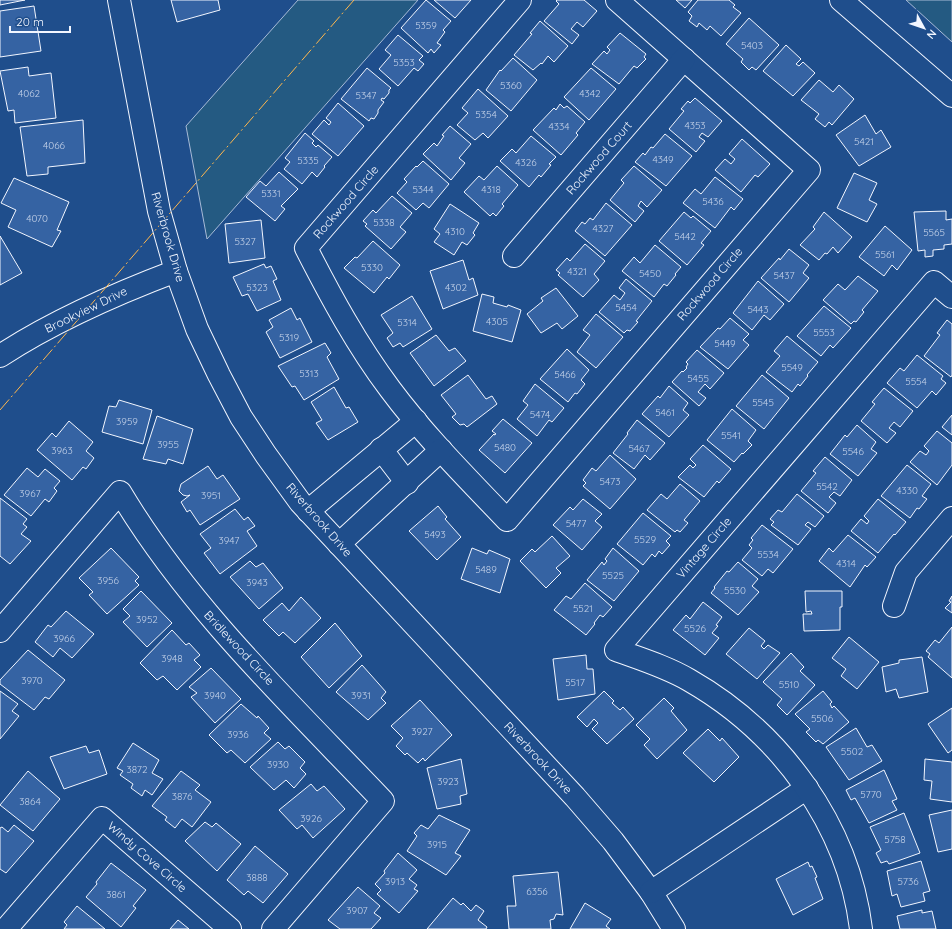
<svg xmlns="http://www.w3.org/2000/svg" width="952" height="929" viewBox="0 0 952 929" font-family="Quicksand,sans-serif">
	<style>
		.green { fill: #245a82; stroke: #a8bbd7 }
		.building { fill: #3563a3; stroke: #f2f6ff }
		.lines { fill: none; stroke-linecap: round; stroke-linejoin: round }
		.minor-casing { stroke: #f2f6ff; stroke-width: 24 }
		.minor { stroke: #1f4e8c; stroke-width: 22 }
		.power { stroke: #ffb74d; stroke-width: 1; stroke-dasharray: 14 3 2 3; stroke-linecap: butt }
		.labels { text-anchor: middle; stroke-width: 3; stroke-linejoin: round; paint-order: stroke }
		.number-label { font-size: 10px; fill: #c3d1e8 }
		.street-label { font-size: 12px; fill: #f2f6ff; stroke: #1f4e8c }
	</style>
	<rect width="100%" height="100%" fill="#1f4e8c"/>
	<g class="green">
		<polygon points="298,0 418,0 207,239 186,126"/>
		<polygon points="906,0 952,0 952,42"/>
	</g>
	<g class="building">
		<polygon points="0,0 25,0 0,5"/>
		<polygon points="171,0 218,0 220,10 177,22"/>
		<polygon points="426,0 451,21 443,30 445,32 437,43 441,45 434,53 431,49 428,53 401,28"/>
		<polygon points="434,0 471,0 455,18"/>
		<polygon points="557,0 584,0 597,11 583,27 577,22 571,29 579,35 572,44 544,21 559,4 556,1"/>
		<polygon points="676,0 692,0 685,8"/>
		<polygon points="698,0 729,0 735,5 733,7 741,13 721,36 710,26 707,30 699,23 697,27 689,21 692,16 688,12"/>
		<polygon points="34,6 41,51 0,57 0,11"/>
		<polygon points="749,18 779,45 756,70 752,67 749,70 741,62 743,59 726,44"/>
		<polygon points="540,21 568,46 554,62 548,56 542,64 541,63 533,70 514,55 532,34 530,33"/>
		<polygon points="620,33 646,54 644,57 646,59 637,68 634,66 619,84 592,64 604,51 607,54 610,50 607,47"/>
		<polygon points="398,35 423,56 419,60 424,64 418,71 414,68 398,86 379,69 391,55 385,50"/>
		<polygon points="786,45 801,59 796,64 799,66 803,62 815,73 793,96 763,71"/>
		<polygon points="513,58 537,80 511,111 486,90 500,70 501,71"/>
		<polygon points="28,67 29,76 51,73 56,118 15,123 14,110 8,111 0,71"/>
		<polygon points="367,68 391,88 389,90 389,93 384,99 382,98 381,100 384,102 378,110 378,113 374,119 371,118 369,121 341,99"/>
		<polygon points="591,68 616,89 589,120 564,97"/>
		<polygon points="819,80 833,92 839,85 854,99 832,125 829,122 825,127 815,119 819,114 801,100"/>
		<polygon points="478,89 508,116 488,138 483,133 475,140 457,125 468,113 462,108"/>
		<polygon points="695,98 722,121 708,137 702,133 699,137 705,141 696,152 669,129 684,111 681,109 688,101 690,103"/>
		<polygon points="338,103 364,126 338,156 312,134 324,120 329,125 331,122 326,118"/>
		<polygon points="560,104 564,108 567,106 585,122 576,133 578,135 561,155 533,130 554,108 556,110"/>
		<polygon points="865,115 876,134 881,130 891,147 859,166 836,135"/>
		<polygon points="83,120 85,163 48,167 48,174 27,176 20,127"/>
		<polygon points="450,126 471,144 459,158 465,163 451,180 423,154 434,143 437,146 444,136 442,135"/>
		<polygon points="305,133 314,141 312,143 316,147 318,145 332,157 324,166 325,167 317,177 312,172 302,184 284,169 290,162 285,158"/>
		<polygon points="665,134 692,156 666,186 635,162 643,153 645,155 651,147 653,148"/>
		<polygon points="531,136 556,157 549,164 551,165 541,177 539,175 529,187 500,161 512,149 516,153"/>
		<polygon points="742,139 770,164 758,177 755,175 741,192 715,170 725,159 731,164 735,159 729,154"/>
		<polygon points="423,161 449,184 429,208 423,203 416,210 397,193 407,182 404,179 416,166 417,167"/>
		<polygon points="497,166 518,185 502,204 504,206 496,216 493,213 490,216 464,192 479,176 484,180"/>
		<polygon points="634,166 662,190 647,207 641,201 638,206 644,211 635,222 610,200 624,183 621,180"/>
		<polygon points="279,172 298,189 281,206 285,209 275,221 246,197 260,181 266,186"/>
		<polygon points="854,173 877,183 869,200 877,204 867,222 837,208"/>
		<polygon points="715,177 743,199 734,210 731,207 715,228 683,203 695,189 701,194"/>
		<polygon points="14,178 69,202 57,230 61,231 52,247 8,227 16,210 1,203"/>
		<polygon points="392,196 412,213 400,227 406,232 391,249 365,226 367,224 363,221 373,210 376,213"/>
		<polygon points="606,203 632,225 605,256 575,231 582,222 585,224 590,218 593,220"/>
		<polygon points="450,204 479,223 473,233 475,235 467,245 462,242 454,255 434,242 440,234 434,229"/>
		<polygon points="946,211 946,220 952,219 952,244 944,245 944,249 933,250 933,256 925,257 925,250 918,251 914,212"/>
		<polygon points="684,212 691,218 693,216 711,231 701,243 704,245 687,265 659,241"/>
		<polygon points="824,212 852,237 838,253 833,247 827,254 825,253 819,260 800,245 815,229 813,227"/>
		<polygon points="261,220 265,258 229,263 225,224"/>
		<polygon points="885,226 912,250 897,270 892,265 884,276 859,257"/>
		<polygon points="0,236 22,273 0,285"/>
		<polygon points="373,241 400,265 389,279 387,277 374,293 344,268 355,257 357,258"/>
		<polygon points="585,244 605,261 594,274 599,280 583,297 558,275 560,273 556,270 567,258 570,261"/>
		<polygon points="655,245 681,267 675,274 676,275 667,286 664,284 654,297 622,271 634,257 640,263"/>
		<polygon points="789,249 809,265 803,273 809,278 789,302 761,278 779,258 780,260"/>
		<polygon points="463,260 469,280 473,278 478,295 443,309 430,271"/>
		<polygon points="264,264 266,268 271,266 277,279 273,281 281,300 257,311 248,294 242,296 233,277"/>
		<polygon points="858,276 878,291 862,310 864,312 856,322 854,321 851,324 823,300 838,284 845,290"/>
		<polygon points="626,279 652,301 636,321 638,322 630,331 627,330 624,333 599,312 614,295 620,300 625,293 619,288"/>
		<polygon points="758,281 784,304 770,320 764,315 752,330 733,313"/>
		<polygon points="556,288 578,316 562,329 557,323 541,333 527,314 543,301 541,298"/>
		<polygon points="482,294 494,297 493,303 507,307 508,305 521,310 512,342 473,331"/>
		<polygon points="412,296 432,329 403,347 400,343 393,347 387,338 393,333 381,315"/>
		<polygon points="824,306 851,328 833,348 830,345 821,356 797,336"/>
		<polygon points="291,308 297,320 300,318 312,342 280,358 266,332 273,327 269,320"/>
		<polygon points="596,314 623,337 596,368 577,352 590,335 583,330"/>
		<polygon points="730,318 749,334 743,340 749,345 728,369 700,347 718,328 720,329"/>
		<polygon points="947,320 952,324 952,375 951,377 924,356 940,335 937,333"/>
		<polygon points="436,335 449,351 455,348 466,361 434,386 410,353"/>
		<polygon points="787,336 818,362 807,375 808,376 800,386 798,384 792,392 766,372 780,356 774,351"/>
		<polygon points="325,343 331,353 327,357 339,379 304,400 295,386 292,387 278,366"/>
		<polygon points="567,349 589,370 581,380 585,384 577,394 575,393 568,402 540,379"/>
		<polygon points="697,350 724,373 710,389 705,384 698,392 706,398 699,406 672,382 682,371 683,372 687,368 686,367 688,364 686,362"/>
		<polygon points="917,355 943,376 941,379 946,383 936,395 932,391 917,408 887,383 900,368 904,371"/>
		<polygon points="468,375 486,399 492,396 497,404 467,427 464,424 460,425 452,417 456,414 441,395"/>
		<polygon points="762,375 789,398 764,429 736,406"/>
		<polygon points="535,384 564,408 552,422 549,420 537,436 517,419 528,405 523,401"/>
		<polygon points="669,386 688,403 683,410 689,415 669,437 642,414 658,396 660,398"/>
		<polygon points="334,387 346,408 349,407 358,422 328,440 316,423 322,420 311,402"/>
		<polygon points="884,388 913,411 900,427 894,422 889,428 896,433 887,443 861,421 875,404 872,402"/>
		<polygon points="119,400 152,410 143,444 102,432 109,406 116,407"/>
		<polygon points="732,409 756,430 748,441 752,445 743,454 742,453 734,462 707,440"/>
		<polygon points="952,415 952,435 942,427"/>
		<polygon points="157,416 193,429 183,464 168,459 166,464 143,459"/>
		<polygon points="503,419 532,443 505,473 479,450 494,434 494,435 496,434 492,431"/>
		<polygon points="637,420 665,443 650,460 645,455 634,469 613,453 628,434 627,433"/>
		<polygon points="69,421 93,442 86,451 94,458 86,469 83,467 72,480 37,450 52,433 56,437"/>
		<polygon points="857,425 876,442 871,449 877,453 858,476 830,454 845,435 847,437"/>
		<polygon points="937,431 952,443 952,465 937,485 910,462 920,451 926,455 929,451 924,446"/>
		<polygon points="703,445 731,469 719,483 717,481 704,497 678,477 690,465 693,468 696,465 690,459"/>
		<polygon points="610,455 636,479 610,509 583,486 586,483 583,480 592,468 596,471"/>
		<polygon points="825,457 852,480 840,496 834,492 829,497 836,503 828,513 801,491 816,473 813,471"/>
		<polygon points="907,465 931,484 922,496 927,499 919,509 917,508 910,518 881,496"/>
		<polygon points="208,466 217,479 223,475 240,499 200,525 190,510 187,512 181,502 190,495 187,496 183,495 179,491 181,484"/>
		<polygon points="27,468 38,477 45,469 60,481 54,488 57,491 49,502 45,499 31,516 4,495"/>
		<polygon points="680,484 700,501 684,520 688,523 680,532 677,530 675,532 647,510 661,494 667,499"/>
		<polygon points="797,494 824,516 815,527 808,522 805,525 811,529 798,545 771,525 774,522 770,519 778,510 782,512"/>
		<polygon points="0,498 27,519 23,524 27,527 21,534 31,541 10,564 0,556"/>
		<polygon points="583,499 602,514 595,521 602,527 582,550 553,525 570,507 573,510"/>
		<polygon points="878,499 906,522 895,535 894,534 878,553 851,531 861,519 867,524 869,521 864,516"/>
		<polygon points="438,506 447,517 445,519 461,537 437,560 409,531"/>
		<polygon points="235,509 244,520 248,517 255,526 247,531 257,546 220,574 204,553 211,548 200,534"/>
		<polygon points="643,513 671,536 666,541 670,545 662,554 659,551 655,557 652,554 643,565 617,544"/>
		<polygon points="762,525 793,549 773,573 768,569 762,576 742,560 752,548 749,545 753,540 751,538"/>
		<polygon points="848,535 876,557 867,567 865,565 850,587 819,561 829,548 833,552"/>
		<polygon points="552,536 570,556 556,568 561,573 546,588 520,561 532,549 535,552"/>
		<polygon points="111,548 139,577 135,581 139,585 107,614 89,595 93,592 79,578"/>
		<polygon points="472,548 487,554 489,550 510,559 500,593 461,579"/>
		<polygon points="613,548 639,571 614,601 587,580 602,562 604,565 607,561 605,559"/>
		<polygon points="250,561 256,567 263,563 283,588 259,609 230,577"/>
		<polygon points="738,562 758,579 752,586 759,592 738,615 711,593 715,588 714,587 727,571 729,572"/>
		<polygon points="585,583 612,607 603,617 600,615 594,623 595,624 586,635 554,610 566,596 571,599"/>
		<polygon points="141,591 172,623 147,647 123,622 130,616 123,609"/>
		<polygon points="805,591 842,591 842,607 840,607 840,630 804,631 803,614 812,614 811,611 806,612"/>
		<polygon points="952,596 952,613 945,608 951,602 949,601"/>
		<polygon points="301,597 321,618 295,643 283,632 279,636 263,620 282,603 289,611"/>
		<polygon points="703,602 722,617 716,625 718,626 712,633 719,638 705,655 673,630 686,615 690,619"/>
		<polygon points="66,611 94,634 72,658 60,648 53,657 35,642 48,625 51,627"/>
		<polygon points="335,623 362,656 329,688 301,657"/>
		<polygon points="952,627 952,678 928,657 930,654 926,651 935,640 939,643"/>
		<polygon points="749,628 765,641 761,646 764,649 768,645 780,653 757,679 726,654"/>
		<polygon points="172,630 186,645 189,643 200,655 194,660 201,667 177,690 163,676 157,680 140,663"/>
		<polygon points="849,637 879,662 857,689 841,676 846,669 832,658"/>
		<polygon points="28,650 65,680 49,699 45,697 34,710 0,684 0,680"/>
		<polygon points="791,653 804,667 800,671 815,685 787,715 777,705 782,699 763,682"/>
		<polygon points="586,655 587,669 593,669 595,694 558,700 553,659"/>
		<polygon points="922,657 928,692 899,698 896,689 886,692 882,667 899,663 899,660"/>
		<polygon points="362,665 386,692 381,698 386,703 368,720 336,692"/>
		<polygon points="211,668 241,699 215,723 191,697 197,693 189,687"/>
		<polygon points="0,691 18,704 12,711 19,716 0,739"/>
		<polygon points="604,691 614,701 612,703 620,710 623,707 634,719 607,744 592,729 598,723 594,719 587,727 577,717"/>
		<polygon points="823,691 832,702 830,704 832,708 834,706 849,722 823,744 818,740 816,742 806,732 810,729 795,714"/>
		<polygon points="664,698 674,708 671,711 687,730 657,759 644,745 650,739 636,725"/>
		<polygon points="420,700 452,735 425,761 423,758 418,763 407,753 405,755 396,746 403,738 391,726"/>
		<polygon points="241,704 257,718 258,716 269,728 264,733 271,739 245,763 231,750 227,753 209,735"/>
		<polygon points="952,708 952,750 948,753 928,724"/>
		<polygon points="856,728 867,747 872,745 882,761 849,780 826,747"/>
		<polygon points="708,729 720,741 722,738 739,757 714,782 683,753"/>
		<polygon points="278,742 285,749 289,746 305,762 300,768 306,774 294,788 286,780 274,790 250,767"/>
		<polygon points="133,743 159,760 152,773 163,779 152,795 145,790 142,796 131,788 133,784 120,775 123,771 117,768"/>
		<polygon points="86,746 89,753 99,750 107,774 64,789 50,757"/>
		<polygon points="461,759 467,794 460,796 461,804 437,809 427,768"/>
		<polygon points="925,759 952,762 952,802 930,799 932,781 924,780"/>
		<polygon points="884,770 897,799 892,801 897,810 869,823 855,798 851,800 846,790"/>
		<polygon points="28,771 60,799 33,831 0,805"/>
		<polygon points="181,771 200,785 195,790 211,802 192,827 182,819 175,828 165,820 167,817 152,806"/>
		<polygon points="311,784 317,791 324,786 345,809 313,838 302,825 297,829 279,810"/>
		<polygon points="952,810 952,849 938,852 929,815"/>
		<polygon points="904,813 920,853 889,864 887,861 881,863 876,853 881,850 870,827"/>
		<polygon points="439,815 470,830 455,853 461,856 446,875 407,851 417,836 414,833 421,825 428,829"/>
		<polygon points="205,822 212,827 216,823 241,844 217,871 185,841"/>
		<polygon points="14,825 34,841 6,873 0,869 0,828 2,827 8,832"/>
		<polygon points="255,846 288,874 263,903 248,891 244,895 227,880"/>
		<polygon points="398,853 417,870 409,879 417,885 414,889 418,891 399,913 377,894 381,890 375,884 385,873 384,871"/>
		<polygon points="921,861 930,891 923,893 925,901 901,907 897,894 892,896 887,871"/>
		<polygon points="808,862 810,867 812,866 817,877 815,878 823,899 793,915 776,879"/>
		<polygon points="111,863 146,890 133,906 136,908 121,927 86,897 97,884 96,882"/>
		<polygon points="558,872 563,915 556,914 554,919 550,920 551,929 509,929 507,906 516,906 513,876"/>
		<polygon points="358,887 380,906 374,913 381,918 371,929 340,929 328,920"/>
		<polygon points="453,898 461,905 463,903 471,911 476,905 484,911 478,920 487,927 486,929 427,929"/>
		<polygon points="585,903 611,919 606,926 610,929 570,929"/>
		<polygon points="77,906 105,929 64,929 67,925 64,922"/>
		<polygon points="922,910 922,913 932,911 936,929 900,929 897,916"/>
		<polygon points="178,920 189,929 170,929"/>
	</g>
	<g class="lines">
		<g class="minor-casing">
			<g id="minor">
				<polyline points="119,0 159,211 176,271 197,329 219,375 241,417 266,455 300,502 575,797 613,841 651,892 674,929"/>
				<path d="M520 0 306 248C331 297 357 345 390 389 425 436 467 478 507 520L809 170 617 0"/>
				<polyline points="841,0 952,96"/>
				<polyline points="514,256 684,59"/>
				<path d="M0 356C55 320 115 294 176 271"/>
				<polyline points="381,449 407,483"/>
				<polyline points="308,511 416,421"/>
				<polyline points="339,544 441,450"/>
				<polyline points="894,606 906,572 952,518"/>
				<path d="M0 631 120 492C190 609 290 703 383 801L273 929"/>
				<polyline points="651,892 807,788"/>
				<polyline points="6,929 102,818 230,929"/>
				<path d="M861 929C848 824 780 732 689 680 667 667 641 659 616 650L934 282 952 297"/>
			</g>
		</g>
		<use href="#minor" class="minor"/>
		<polyline class="power" points="0,410 354,0"/>
	</g>
	<g class="labels">
		<g class="number-label">
			<text x="426" y="29">5359</text>
			<text x="752" y="49">5403</text>
			<text x="404" y="66">5353</text>
			<text x="511" y="89">5360</text>
			<text x="29" y="97">4062</text>
			<text x="590" y="97">4342</text>
			<text x="366" y="99">5347</text>
			<text x="486" y="118">5354</text>
			<text x="695" y="129">4353</text>
			<text x="559" y="130">4334</text>
			<text x="864" y="145">5421</text>
			<text x="54" y="149">4066</text>
			<text x="663" y="163">4349</text>
			<text x="308" y="164">5335</text>
			<text x="526" y="166">4326</text>
			<text x="423" y="193">5344</text>
			<text x="491" y="193">4318</text>
			<text x="271" y="197">5331</text>
			<text x="713" y="205">5436</text>
			<text x="37" y="222">4070</text>
			<text x="384" y="226">5338</text>
			<text x="603" y="232">4327</text>
			<text x="455" y="235">4310</text>
			<text x="934" y="236">5565</text>
			<text x="685" y="240">5442</text>
			<text x="245" y="245">5327</text>
			<text x="885" y="258">5561</text>
			<text x="372" y="271">5330</text>
			<text x="577" y="275">4321</text>
			<text x="650" y="277">5450</text>
			<text x="784" y="279">5437</text>
			<text x="257" y="291">5323</text>
			<text x="456" y="291">4302</text>
			<text x="626" y="311">5454</text>
			<text x="758" y="313">5443</text>
			<text x="497" y="325">4305</text>
			<text x="407" y="326">5314</text>
			<text x="824" y="336">5553</text>
			<text x="289" y="341">5319</text>
			<text x="725" y="347">5449</text>
			<text x="792" y="371">5549</text>
			<text x="309" y="377">5313</text>
			<text x="565" y="378">5466</text>
			<text x="698" y="382">5455</text>
			<text x="916" y="385">5554</text>
			<text x="763" y="406">5545</text>
			<text x="665" y="416">5461</text>
			<text x="540" y="418">5474</text>
			<text x="127" y="425">3959</text>
			<text x="731" y="439">5541</text>
			<text x="168" y="448">3955</text>
			<text x="505" y="451">5480</text>
			<text x="639" y="452">5467</text>
			<text x="62" y="454">3963</text>
			<text x="853" y="455">5546</text>
			<text x="610" y="485">5473</text>
			<text x="827" y="490">5542</text>
			<text x="907" y="494">4330</text>
			<text x="30" y="497">3967</text>
			<text x="211" y="499">3951</text>
			<text x="576" y="527">5477</text>
			<text x="435" y="538">5493</text>
			<text x="645" y="543">5529</text>
			<text x="229" y="544">3947</text>
			<text x="768" y="558">5534</text>
			<text x="846" y="567">4314</text>
			<text x="486" y="573">5489</text>
			<text x="613" y="579">5525</text>
			<text x="108" y="584">3956</text>
			<text x="257" y="586">3943</text>
			<text x="735" y="594">5530</text>
			<text x="583" y="612">5521</text>
			<text x="147" y="623">3952</text>
			<text x="695" y="632">5526</text>
			<text x="64" y="642">3966</text>
			<text x="172" y="662">3948</text>
			<text x="32" y="684">3970</text>
			<text x="575" y="686">5517</text>
			<text x="789" y="688">5510</text>
			<text x="215" y="699">3940</text>
			<text x="361" y="699">3931</text>
			<text x="822" y="722">5506</text>
			<text x="422" y="735">3927</text>
			<text x="238" y="738">3936</text>
			<text x="852" y="755">5502</text>
			<text x="278" y="768">3930</text>
			<text x="137" y="773">3872</text>
			<text x="448" y="785">3923</text>
			<text x="871" y="798">5770</text>
			<text x="182" y="800">3876</text>
			<text x="30" y="805">3864</text>
			<text x="311" y="822">3926</text>
			<text x="895" y="843">5758</text>
			<text x="437" y="848">3915</text>
			<text x="257" y="881">3888</text>
			<text x="395" y="885">3913</text>
			<text x="908" y="885">5736</text>
			<text x="537" y="895">6356</text>
			<text x="116" y="898">3861</text>
			<text x="357" y="914">3907</text>
		</g>
		<g class="street-label">
			<text transform="translate(599 158) rotate(-49)" y="4">Rockwood Court</text>
			<text transform="translate(346 202) rotate(-49)" y="4">Rockwood Circle</text>
			<text transform="translate(168 237) rotate(74)" y="4">Riverbrook Drive</text>
			<text transform="translate(710 284) rotate(-49)" y="4">Rockwood Circle</text>
			<text transform="translate(86 310) rotate(-26)" y="4">Brookview Drive</text>
			<text transform="translate(319 520) rotate(49)" y="4">Riverbrook Drive</text>
			<text transform="translate(704 548) rotate(-49)" y="4">Vintage Circle</text>
			<text transform="translate(239 648) rotate(47)" y="4">Bridlewood Circle</text>
			<text transform="translate(538 758) rotate(47)" y="4">Riverbrook Drive</text>
			<text transform="translate(147 857) rotate(41)" y="4">Windy Cove Circle</text>
		</g>
	</g>
	<g transform="translate(924 28) rotate(130)" stroke="#1f4e8c" stroke-width="3" paint-order="stroke">
	<path d="M0-3L7 15L0 10L-7 15Z" fill="#f2f6ff"/>
	<text y="-6" font-size="11" font-weight="bold" text-anchor="middle" fill="#f2f6ff">N</text>
	</g>
	<path d="M10 26v6h60v-6" fill="none" stroke="#f2f6ff" stroke-width="2"/>
	<text x="16" y="26" font-size="12" fill="#f2f6ff" stroke="#1f4e8c" stroke-width="3" paint-order="stroke">20 m</text>
</svg>
